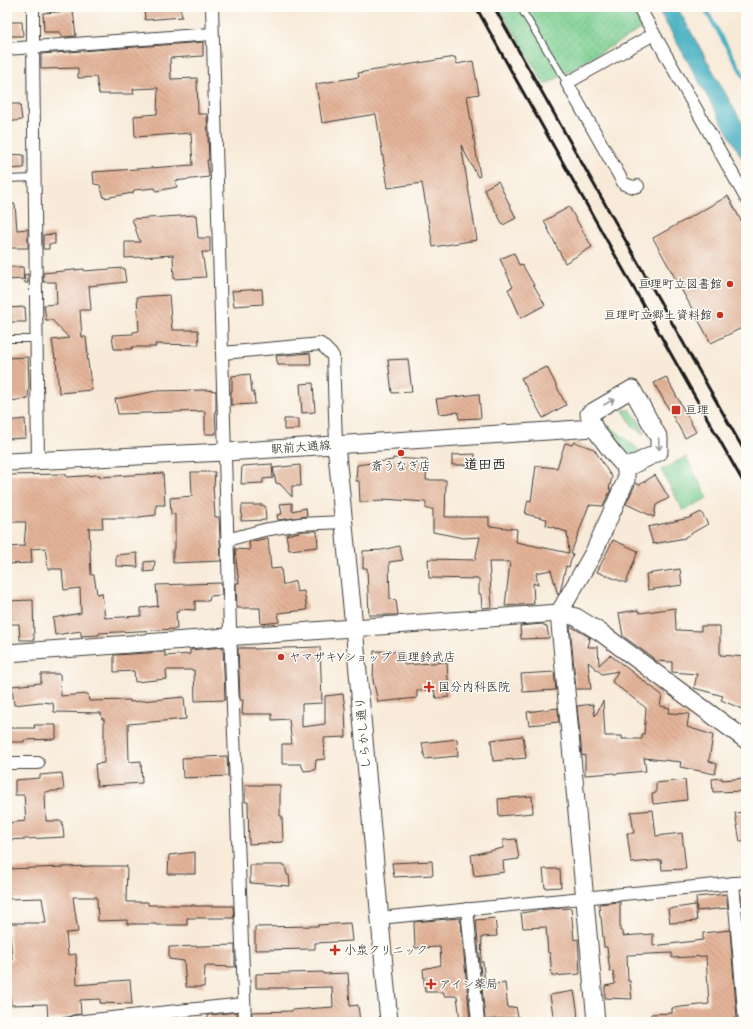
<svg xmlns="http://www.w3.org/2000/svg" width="753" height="1029" viewBox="0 0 753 1029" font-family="'Comic Neue','Klee One',sans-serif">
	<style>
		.grass { fill: url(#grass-tufts); stroke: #4b7456 }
		.park { fill: url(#park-dots); stroke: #4b7456 }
		.water { fill: #42aec1; stroke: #2f656e }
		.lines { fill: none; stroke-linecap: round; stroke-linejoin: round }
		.stream { stroke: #42aec1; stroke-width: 4 }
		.building { fill: url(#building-back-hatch) }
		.lane-casing { stroke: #3d3b38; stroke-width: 8 }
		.street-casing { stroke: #3d3b38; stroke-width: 14 }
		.secondary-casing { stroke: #3d3b38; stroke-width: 19 }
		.lane { stroke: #fff; stroke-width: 6 }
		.street { stroke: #fff; stroke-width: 12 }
		.secondary { stroke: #fff; stroke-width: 17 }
		.rail { stroke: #1c1c1c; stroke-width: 3 }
		.oneway { stroke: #999 }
		.poi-dot { fill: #c8321e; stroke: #fdfcf7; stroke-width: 1.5 }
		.labels { text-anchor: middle; stroke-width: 3; stroke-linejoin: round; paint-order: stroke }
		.poi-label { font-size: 12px; fill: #1c1c1c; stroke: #fdfcf7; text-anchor: start }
		.street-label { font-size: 12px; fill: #1c1c1c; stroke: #fdfcf7 }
		.quarter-label { font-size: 14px; font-weight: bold; fill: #1c1c1c; stroke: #fdfcf7 }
	</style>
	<defs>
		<pattern id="grass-tufts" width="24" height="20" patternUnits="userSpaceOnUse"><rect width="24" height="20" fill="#7acd90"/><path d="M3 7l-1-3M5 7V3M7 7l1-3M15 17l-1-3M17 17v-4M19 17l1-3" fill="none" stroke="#69af7c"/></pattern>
		<pattern id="park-dots" width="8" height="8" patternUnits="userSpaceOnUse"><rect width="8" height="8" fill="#7acd90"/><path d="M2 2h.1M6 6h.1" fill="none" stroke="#69af7c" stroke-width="1.8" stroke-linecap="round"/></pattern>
		<pattern id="building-back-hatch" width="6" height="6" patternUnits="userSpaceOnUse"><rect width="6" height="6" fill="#e3b398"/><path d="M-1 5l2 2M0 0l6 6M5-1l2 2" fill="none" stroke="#c29982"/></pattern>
	</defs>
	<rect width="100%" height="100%" fill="#fdfcf7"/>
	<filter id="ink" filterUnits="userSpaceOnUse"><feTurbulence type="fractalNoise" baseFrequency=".025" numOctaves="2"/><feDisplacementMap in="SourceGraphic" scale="8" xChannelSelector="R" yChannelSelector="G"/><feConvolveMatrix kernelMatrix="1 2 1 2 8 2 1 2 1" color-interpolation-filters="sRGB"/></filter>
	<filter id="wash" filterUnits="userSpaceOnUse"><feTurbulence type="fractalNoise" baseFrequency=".012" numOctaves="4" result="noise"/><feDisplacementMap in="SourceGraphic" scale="16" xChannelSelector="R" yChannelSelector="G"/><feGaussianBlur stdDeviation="0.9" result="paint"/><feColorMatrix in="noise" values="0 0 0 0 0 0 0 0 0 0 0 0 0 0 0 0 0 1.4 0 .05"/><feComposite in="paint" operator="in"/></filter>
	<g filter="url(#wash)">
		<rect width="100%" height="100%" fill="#f8ead8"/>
		<g class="grass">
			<path d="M623 410H630C636 416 642 425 644 434L634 428Z"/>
			<polygon points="608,425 637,448 639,451 639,455 632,458 622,457 606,427"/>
		</g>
		<g class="park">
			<polygon points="499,7 635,7 646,26 545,85"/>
			<polygon points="686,457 708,498 683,510 661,470"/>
		</g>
		<polygon class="water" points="657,7 677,7 746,130 746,165"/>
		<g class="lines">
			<polyline class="stream" points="704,7 746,80"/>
		</g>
		<g id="blocks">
			<g class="building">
				<polygon points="144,7 180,7 182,17 145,20"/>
				<polygon points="73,11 76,36 63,37 60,32 44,32 43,13"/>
				<polygon points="7,22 22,22 23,36 7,36"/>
				<polygon points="203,42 203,56 170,58 171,79 197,78 198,114 207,114 209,160 207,160 209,177 175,181 177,187 156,191 155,188 134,190 133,193 104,198 100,185 94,184 93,172 193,165 191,133 135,137 134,116 157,114 158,88 133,89 134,94 99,94 96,77 78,78 78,68 41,69 41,54"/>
				<polygon points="455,57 457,64 473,61 479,94 467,96 480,176 478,177 461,145 477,240 433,247 422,183 388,188 376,114 322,123 316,84 359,77 358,73"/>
				<polygon points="7,104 20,104 22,120 7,122"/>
				<polygon points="7,154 24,155 24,168 7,169"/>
				<polygon points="498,181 516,218 503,225 484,189"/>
				<polygon points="728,196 746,230 746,326 711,343 653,238"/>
				<polygon points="15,204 17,230 28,229 28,248 7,248 7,205"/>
				<polygon points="569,207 592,247 565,263 544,221"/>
				<polygon points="196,215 198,238 210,238 210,252 202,252 206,277 174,279 173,255 125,258 125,242 140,242 132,219"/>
				<polygon points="55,234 55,244 49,244 49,249 43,249 43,235"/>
				<polygon points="514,253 519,265 522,264 545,305 521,318 508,289 513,287 500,259"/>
				<polygon points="7,267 23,267 24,279 7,280"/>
				<polygon points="124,268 126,282 89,286 91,310 80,310 82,337 86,337 88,356 87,356 92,390 59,393 56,358 55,359 52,340 69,338 52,320 46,320 44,305 57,304 56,282 43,282 43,273 84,269 84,271"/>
				<polygon points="28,274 28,283 25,283 24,275"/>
				<polygon points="262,289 263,304 234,306 232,291"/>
				<polygon points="169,295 172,330 198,330 199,345 155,344 156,347 132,347 132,349 114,349 112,335 133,334 133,332 139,331 137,297"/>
				<polygon points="25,307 26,322 7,322 7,308"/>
				<polygon points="310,353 311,365 278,365 276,356"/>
				<polygon points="28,357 29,385 28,399 7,401 7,358"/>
				<polygon points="408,359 412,392 392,393 388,360"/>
				<polygon points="547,367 566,405 543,418 521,378"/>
				<polygon points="250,374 252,392 254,392 255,404 231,405 231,391 232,391 232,376"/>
				<polygon points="666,377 696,432 685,438 654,383"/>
				<polygon points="313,383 315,412 302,413 300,384"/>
				<polygon points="206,390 216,391 216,411 215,411 216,434 205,434 205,411 118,414 115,399 156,391"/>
				<polygon points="479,394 481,418 459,419 458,412 439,414 436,399"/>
				<polygon points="25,419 26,438 7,439 7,421"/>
				<polygon points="284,419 299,419 299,429 284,430"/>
				<polygon points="574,442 594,449 609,473 612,477 609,489 611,489 603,506 589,505 571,553 573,554 569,567 566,566 560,592 558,595 551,570 536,573 538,585 533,583 534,604 505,606 510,562 489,562 492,607 482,608 481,594 479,594 479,579 429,578 428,559 475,560 480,537 463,538 433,532 433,509 426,509 426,502 383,499 384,501 360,502 359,481 356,481 357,465 393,460 393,458 427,460 426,480 446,480 445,517 489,517 489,526 517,529 516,542 569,553 567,532 546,525 547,519 525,514 528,500 531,501 536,466 557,468 565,443 572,445"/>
				<polygon points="475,454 475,465 452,465 452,455"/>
				<polygon points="272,464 273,478 263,479 263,483 241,484 242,466"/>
				<polygon points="300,465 301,486 292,486 292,497 280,484 276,483 273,468"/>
				<polygon points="191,472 215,472 214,486 213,486 215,517 219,517 221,561 173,563 173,549 175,549 175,514 171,514 170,498 192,496"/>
				<polygon points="163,473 165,505 156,505 156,515 139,517 139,518 102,518 103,528 89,528 91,575 94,575 97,594 102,593 105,618 141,616 141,608 158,606 156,585 221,583 222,595 210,596 209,601 195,601 195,610 179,609 179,612 176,612 177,629 99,633 99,635 81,636 81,631 55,635 53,618 81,613 80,588 64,590 62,569 48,569 45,548 31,549 32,563 7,564 7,547 24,546 26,522 7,522 7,475 66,474 66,477 100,475 100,477"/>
				<polygon points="655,475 669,498 656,505 654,517 626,504 636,483 639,485"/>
				<polygon points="292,503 292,511 306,508 307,516 278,520 277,515 282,514 280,504"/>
				<polygon points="242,505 263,505 264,506 265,506 266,520 241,521"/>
				<polygon points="701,512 708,524 685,537 685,538 653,544 648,527 689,518"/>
				<polygon points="304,531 317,531 318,547 289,550 286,535"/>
				<polygon points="268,538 271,569 281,568 283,585 295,581 297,592 304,591 307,610 278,613 279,622 261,624 260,608 237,608 236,583 239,583 236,560 235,549 250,550 249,542"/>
				<polygon points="613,540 638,551 626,583 597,572"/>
				<polygon points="399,546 403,560 389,562 390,599 396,600 398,615 369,615 367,568 363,568 363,551 382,550"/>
				<polygon points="137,553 138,567 116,566 116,555"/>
				<polygon points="155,561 154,571 144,572 144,562"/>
				<polygon points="680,569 682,585 648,590 646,574"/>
				<polygon points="33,600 34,640 20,640 19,624 7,624 7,601"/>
				<polygon points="675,608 676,630 701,631 701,626 720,626 720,655 746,657 746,699 742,709 721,700 723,696 694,688 697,674 672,672 672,662 656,661 653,659 653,658 623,636 619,613 638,610 640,613"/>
				<polygon points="542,624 547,627 549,638 521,639 520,626"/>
				<polygon points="570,626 591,638 588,638 590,639 588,647 598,647 599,665 610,655 662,695 660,706 670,708 668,713 689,714 687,727 713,735 709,761 717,764 715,774 680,767 681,762 644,758 646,771 614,774 614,773 585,775 585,755 582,756 577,706 593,704 595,716 603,701 605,736 622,736 622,739 642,739 642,734 644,734 646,708 612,682 618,671 602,674 588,662 591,689 576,689"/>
				<polygon points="223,647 225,700 195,701 194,670 166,670 167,679 135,682 134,671 114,672 114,655 165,652 165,656 190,654 190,650"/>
				<polygon points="320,647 322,703 302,704 302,727 325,724 325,696 343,694 345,708 346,737 324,738 325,759 316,760 315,770 304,771 301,764 282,764 282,744 292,744 289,719 272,720 272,714 242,714 243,700 240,700 238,648 254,648 254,649"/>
				<polygon points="374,651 403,652 404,665 447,662 449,697 436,698 434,690 417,690 417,698 378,702 373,680"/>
				<polygon points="554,672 556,690 523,692 521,674"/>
				<polygon points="41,674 60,674 61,696 88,694 89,701 130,700 130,702 184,697 186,719 128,724 129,762 141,761 142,783 97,786 95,764 104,763 104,719 102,719 101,713 54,712 53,703 40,702 14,705 12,686 41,683"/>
				<polygon points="558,708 559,722 529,725 527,712"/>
				<polygon points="34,725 56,725 56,739 24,740 24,742 7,742 7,728 35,728"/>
				<polygon points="523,736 526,758 493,761 491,740"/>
				<polygon points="457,739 458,756 425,759 422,743"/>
				<polygon points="227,756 228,776 183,778 182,758"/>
				<polygon points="62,773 64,790 45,792 46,821 62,821 64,837 7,840 7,823 26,821 24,795 15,795 15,780 40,778 40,775"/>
				<polygon points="722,778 722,780 746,778 746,791 713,792 712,779"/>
				<polygon points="685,780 687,800 653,804 652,794 656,793 656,783"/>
				<polygon points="245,785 280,785 280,816 282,816 283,842 249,844 248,802 245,802"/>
				<polygon points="532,796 533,813 499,816 498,799"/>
				<polygon points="653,810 656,836 682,833 686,869 662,870 661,860 631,863 627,833 634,833 631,812"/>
				<polygon points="746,812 746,841 740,842 735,813"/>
				<polygon points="516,839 519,859 503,861 504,872 474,876 471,855 503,848 503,840"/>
				<polygon points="195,852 195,874 168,874 169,855"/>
				<polygon points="432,861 433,875 394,877 392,863"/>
				<polygon points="250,865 285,865 287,875 289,875 290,886 250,883"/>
				<polygon points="94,866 127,866 126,902 148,902 148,905 194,905 194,906 233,906 234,918 187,918 187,925 156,925 156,924 127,924 127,920 98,921 97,897 73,897 78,932 66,933 68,955 76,954 77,985 100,983 100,982 130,980 132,1004 100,1003 100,999 80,1000 81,1014 73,1015 68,1017 48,1020 47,1004 11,1005 7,974 7,960 12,960 9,923 46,923 42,898 9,899 7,869"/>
				<polygon points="543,869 560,869 561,887 545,888"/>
				<polygon points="726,894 728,908 697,911 696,897"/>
				<polygon points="742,896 746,896 746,906 743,907"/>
				<polygon points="620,902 620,931 623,931 623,936 653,934 653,946 703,940 703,933 730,930 737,1018 706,1021 706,1022 651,1022 651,1014 672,1013 672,1008 709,1004 706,956 672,958 672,953 627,955 628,981 630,981 632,999 605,998 605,986 615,984 613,971 610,972 607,947 604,947 601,917 600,917 599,904"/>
				<polygon points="695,905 697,921 670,923 668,909"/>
				<polygon points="571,908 574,940 578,939 580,974 552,976 550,953 548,953 546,927 523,928 521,913 547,909"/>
				<polygon points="460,918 460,922 461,922 470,1020 460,1020 457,996 444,996 444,992 425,992 423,969 441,965 440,947 415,948 414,922"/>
				<polygon points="495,918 497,936 482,937 481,962 483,962 485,985 505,983 508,1008 516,1007 518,1017 485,1020 476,920"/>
				<polygon points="350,923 352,941 315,943 315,949 255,950 255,927 319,926 318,925"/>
				<polygon points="235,945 235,967 205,966 204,987 186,987 184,961 169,959 169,947"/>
				<polygon points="323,972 323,974 348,973 350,1006 358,1005 360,1022 252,1022 252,1012 292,1011 292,1010 333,1007 332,987 287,988 256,988 256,974"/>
				<polygon points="574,991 577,1008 578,1022 554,1022 550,995"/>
				<polygon points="237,1012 237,1022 208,1022 208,1015"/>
			</g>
		</g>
	</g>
	<g filter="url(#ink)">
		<use href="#blocks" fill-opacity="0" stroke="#3d3b38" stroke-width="1"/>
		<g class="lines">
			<g class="lane-casing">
				<g id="lane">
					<polyline points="520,7 567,83"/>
					<polyline points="7,179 34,178"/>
					<polyline points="7,339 36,339"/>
				</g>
			</g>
			<g class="street-casing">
				<g id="street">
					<polyline points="33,7 33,47 38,461"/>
					<polyline points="212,7 230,629 245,1022"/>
					<polyline points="639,7 654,34"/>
					<polyline points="7,49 33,47 212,34"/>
					<polyline points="638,186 634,187 624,184 567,83 654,34 746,198"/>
					<polyline points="222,353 321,344 333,356 336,444"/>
					<polyline points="227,540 264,530 299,524 344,522"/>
					<polyline points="7,763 38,763"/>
					<polyline points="733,883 745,1022"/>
					<polyline points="467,909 478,1022"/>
					<polyline points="379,918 746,882"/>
					<polyline points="74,1022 244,1004"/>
				</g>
			</g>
			<g class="secondary-casing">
				<g id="secondary">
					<polyline points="336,444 354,627 389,1022"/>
					<polyline points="7,462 225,452 594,428"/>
					<polyline points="7,653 559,613 576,617 600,632 746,740"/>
					<polyline points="596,1022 559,613 594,552 626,480 626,468 612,452 594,428 589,414 632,389 659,438 659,452 626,468"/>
				</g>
			</g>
			<use href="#lane" class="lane"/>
			<use href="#street" class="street"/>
			<use href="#secondary" class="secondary"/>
			<g class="rail">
				<polyline points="476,7 514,76 746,487"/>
				<polyline points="494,7 746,454"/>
			</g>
		</g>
		<defs><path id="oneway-shaft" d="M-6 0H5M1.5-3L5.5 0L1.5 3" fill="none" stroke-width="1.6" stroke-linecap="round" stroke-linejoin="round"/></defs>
		<g class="oneway">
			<use href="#oneway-shaft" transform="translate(609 402) rotate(-30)"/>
			<use href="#oneway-shaft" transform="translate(659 444) rotate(86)"/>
		</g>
	</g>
	<g class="poi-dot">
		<circle cx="730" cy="284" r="4"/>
		<circle cx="720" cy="315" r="4"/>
		<rect x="671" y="405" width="10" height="10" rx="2"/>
		<circle cx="401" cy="453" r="4"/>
		<circle cx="281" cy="657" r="4"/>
		<path d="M427 681h4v4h4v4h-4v4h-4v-4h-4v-4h4z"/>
		<path d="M333 944h4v4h4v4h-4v4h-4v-4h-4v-4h4z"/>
		<path d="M429 978h4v4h4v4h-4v4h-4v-4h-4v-4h4z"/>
	</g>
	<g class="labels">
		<g class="poi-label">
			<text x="722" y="288" text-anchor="end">亘理町立図書館</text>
			<text x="712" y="319" text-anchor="end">亘理町立郷土資料館</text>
			<text x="685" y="414">亘理</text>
			<text x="401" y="470" text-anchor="middle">斎うなぎ店</text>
			<text x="289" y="661">ヤマザキYショップ 亘理鈴武店</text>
			<text x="438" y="691">国分内科医院</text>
			<text x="344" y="954">小泉クリニック</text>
			<text x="439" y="988">アイン薬局</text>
		</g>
		<g class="street-label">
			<text transform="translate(301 447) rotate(-4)" y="4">駅前大通線</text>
			<text transform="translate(363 733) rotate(-95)" y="4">しらかし通り</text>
		</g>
		<g class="quarter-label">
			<text x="485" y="469">道田西</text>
		</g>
	</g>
	<rect width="753" height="1029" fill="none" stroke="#fdfcf7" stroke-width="24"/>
</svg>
